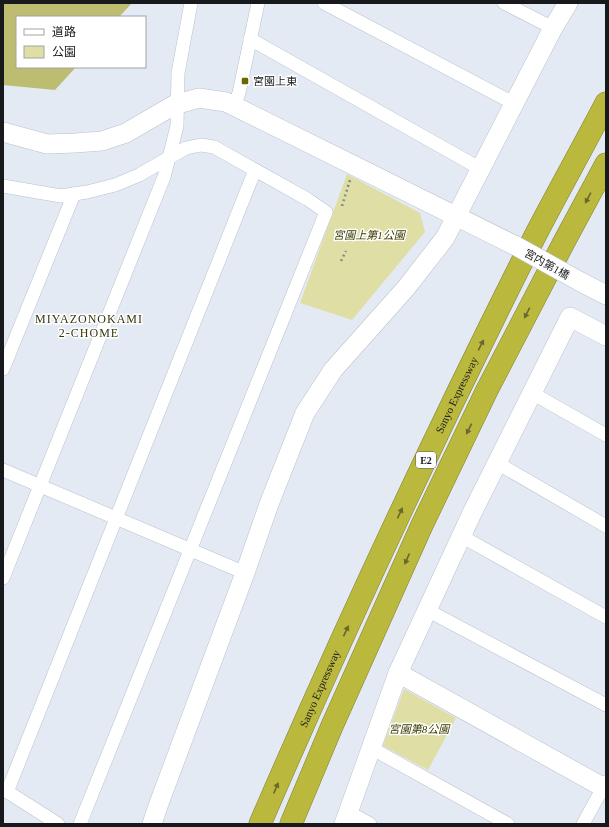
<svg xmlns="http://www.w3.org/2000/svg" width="609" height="827" viewBox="0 0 609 827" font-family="'Times New Roman','Noto Sans JP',serif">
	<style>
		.green { fill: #dfdfa5 }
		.forest { fill: #bdbd72 }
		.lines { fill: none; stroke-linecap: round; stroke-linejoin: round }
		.street-casing { stroke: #bbc0ca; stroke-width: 14 }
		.secondary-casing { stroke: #bbc0ca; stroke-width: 20 }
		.highway-casing { stroke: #828032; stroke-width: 23 }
		.path { stroke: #83878e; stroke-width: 2.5; stroke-dasharray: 2 3; stroke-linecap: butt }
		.street { stroke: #fff; stroke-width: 13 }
		.secondary { stroke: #fff; stroke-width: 19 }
		.highway { stroke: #bbb83e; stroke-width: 22 }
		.secondary-bridge-casing { stroke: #bbc0ca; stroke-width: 20; stroke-linecap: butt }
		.secondary-bridge { stroke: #fff; stroke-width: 19 }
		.oneway { fill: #69682e }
		.poi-dot { fill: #696700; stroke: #fff; stroke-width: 1.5 }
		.labels { text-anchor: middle; stroke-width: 3; stroke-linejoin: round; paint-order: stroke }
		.shield { fill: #fff; stroke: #5d5e61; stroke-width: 1 }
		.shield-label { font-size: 10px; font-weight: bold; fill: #17191d }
		.poi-label { font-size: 11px; fill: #17191d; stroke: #fff; text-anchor: start }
		.park-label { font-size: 11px; font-style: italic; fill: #3d3c00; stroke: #fff }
		.street-label { font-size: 11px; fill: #17191d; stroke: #fff }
		.neighbourhood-label { font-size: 12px; letter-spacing: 1px; fill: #37360c; stroke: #fff }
	</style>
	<rect width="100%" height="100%" fill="#e4eaf4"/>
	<g class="green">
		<polygon points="347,174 420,213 425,232 352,320 300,303"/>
		<polygon points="404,689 456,718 428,770 383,746"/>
	</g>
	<polygon class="forest" points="3,3 132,3 119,17 17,17 17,67 76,67 55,90 3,85"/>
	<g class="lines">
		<g class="street-casing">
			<g id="street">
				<polyline points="324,3 515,104"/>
				<polyline points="504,3 553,28"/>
				<polyline points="250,39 481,169"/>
				<polyline points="234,106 239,93 258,3"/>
				<polyline points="3,186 61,196 87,192 115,185 139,175 186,148 201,145 214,147 307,199 326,212 80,824"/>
				<polyline points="3,369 74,194"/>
				<polyline points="532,393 606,435"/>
				<polyline points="497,463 606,526"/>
				<polyline points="3,470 245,573"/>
				<polyline points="461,536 606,617"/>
				<polyline points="3,578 164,177 177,126 178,73 191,3"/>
				<polyline points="427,610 606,705"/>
				<polyline points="371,748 508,824"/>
				<polyline points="3,789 58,824"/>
				<polyline points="7,792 255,170"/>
				<polyline points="348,812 370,824"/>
				<polyline points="583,824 606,782"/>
			</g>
		</g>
		<g class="secondary-casing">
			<g id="secondary">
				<polyline points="3,132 47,144 75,143 102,141 126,133 174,105 199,98 226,102 516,246"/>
				<polyline points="579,281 606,295"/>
				<polyline points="398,673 606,789"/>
				<polyline points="152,824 158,806 245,573 269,504 305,413 333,370 406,288 445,238 553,28 568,3"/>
				<polyline points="344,824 398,673 472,513 570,317 606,336"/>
			</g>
		</g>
		<g class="highway-casing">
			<g id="highway">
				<path id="s1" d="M260 824C346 625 438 428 536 234 559 190 583 147 606 103"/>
				<polyline points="291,824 332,726 422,525 487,390 564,242 606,164"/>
			</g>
		</g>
		<g class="path">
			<polyline points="342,206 350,180"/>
			<polyline points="341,261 346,251"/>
		</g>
		<use href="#street" class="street"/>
		<use href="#secondary" class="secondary"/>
		<use href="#highway" class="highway"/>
		<g class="secondary-bridge-casing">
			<polyline id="secondary-bridge" points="516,246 579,281"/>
		</g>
		<use href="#secondary-bridge" class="secondary-bridge"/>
	</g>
	<defs><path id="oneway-solid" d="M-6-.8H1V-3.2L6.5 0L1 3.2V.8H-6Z"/></defs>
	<g class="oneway">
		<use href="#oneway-solid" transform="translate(588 198) rotate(118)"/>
		<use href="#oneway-solid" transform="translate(527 313) rotate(117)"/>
		<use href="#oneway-solid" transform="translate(481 345) rotate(-63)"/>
		<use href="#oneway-solid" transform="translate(469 429) rotate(116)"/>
		<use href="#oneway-solid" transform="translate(400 513) rotate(-65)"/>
		<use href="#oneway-solid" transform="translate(407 559) rotate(114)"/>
		<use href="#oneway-solid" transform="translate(346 631) rotate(-65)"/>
		<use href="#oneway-solid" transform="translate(276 788) rotate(-67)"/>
	</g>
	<rect class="poi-dot" x="241" y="77" width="8" height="8" rx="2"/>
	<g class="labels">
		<rect class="shield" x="416" y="452" width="20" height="16" rx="3"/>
		<g class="shield-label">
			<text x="426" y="464">E2</text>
		</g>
		<g class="poi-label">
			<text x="253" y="85">宮園上東</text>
		</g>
		<g class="park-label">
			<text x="369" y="239">宮園上第1公園</text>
			<text x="419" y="733">宮園第8公園</text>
		</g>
		<g class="street-label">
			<text transform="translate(547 264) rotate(29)" y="4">宮内第1橋</text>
			<text dy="4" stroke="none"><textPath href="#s1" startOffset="472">Sanyo Expressway</textPath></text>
			<text dy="4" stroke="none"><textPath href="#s1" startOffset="148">Sanyo Expressway</textPath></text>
		</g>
		<g class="neighbourhood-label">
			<text x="89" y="323">MIYAZONOKAMI<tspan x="89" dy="14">2-CHOME</tspan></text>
		</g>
	</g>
	<rect width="609" height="827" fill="none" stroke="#17191d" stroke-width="8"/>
	<rect x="16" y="16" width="130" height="52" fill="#ffffff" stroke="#a2a3a5"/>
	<rect x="24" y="29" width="20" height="6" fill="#ffffff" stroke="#a2a3a5"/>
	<text x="52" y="36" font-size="12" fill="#17191d">道路</text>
	<rect x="24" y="46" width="20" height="12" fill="#dfdfa5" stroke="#a2a3a5"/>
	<text x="52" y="56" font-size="12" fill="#17191d">公園</text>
</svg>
